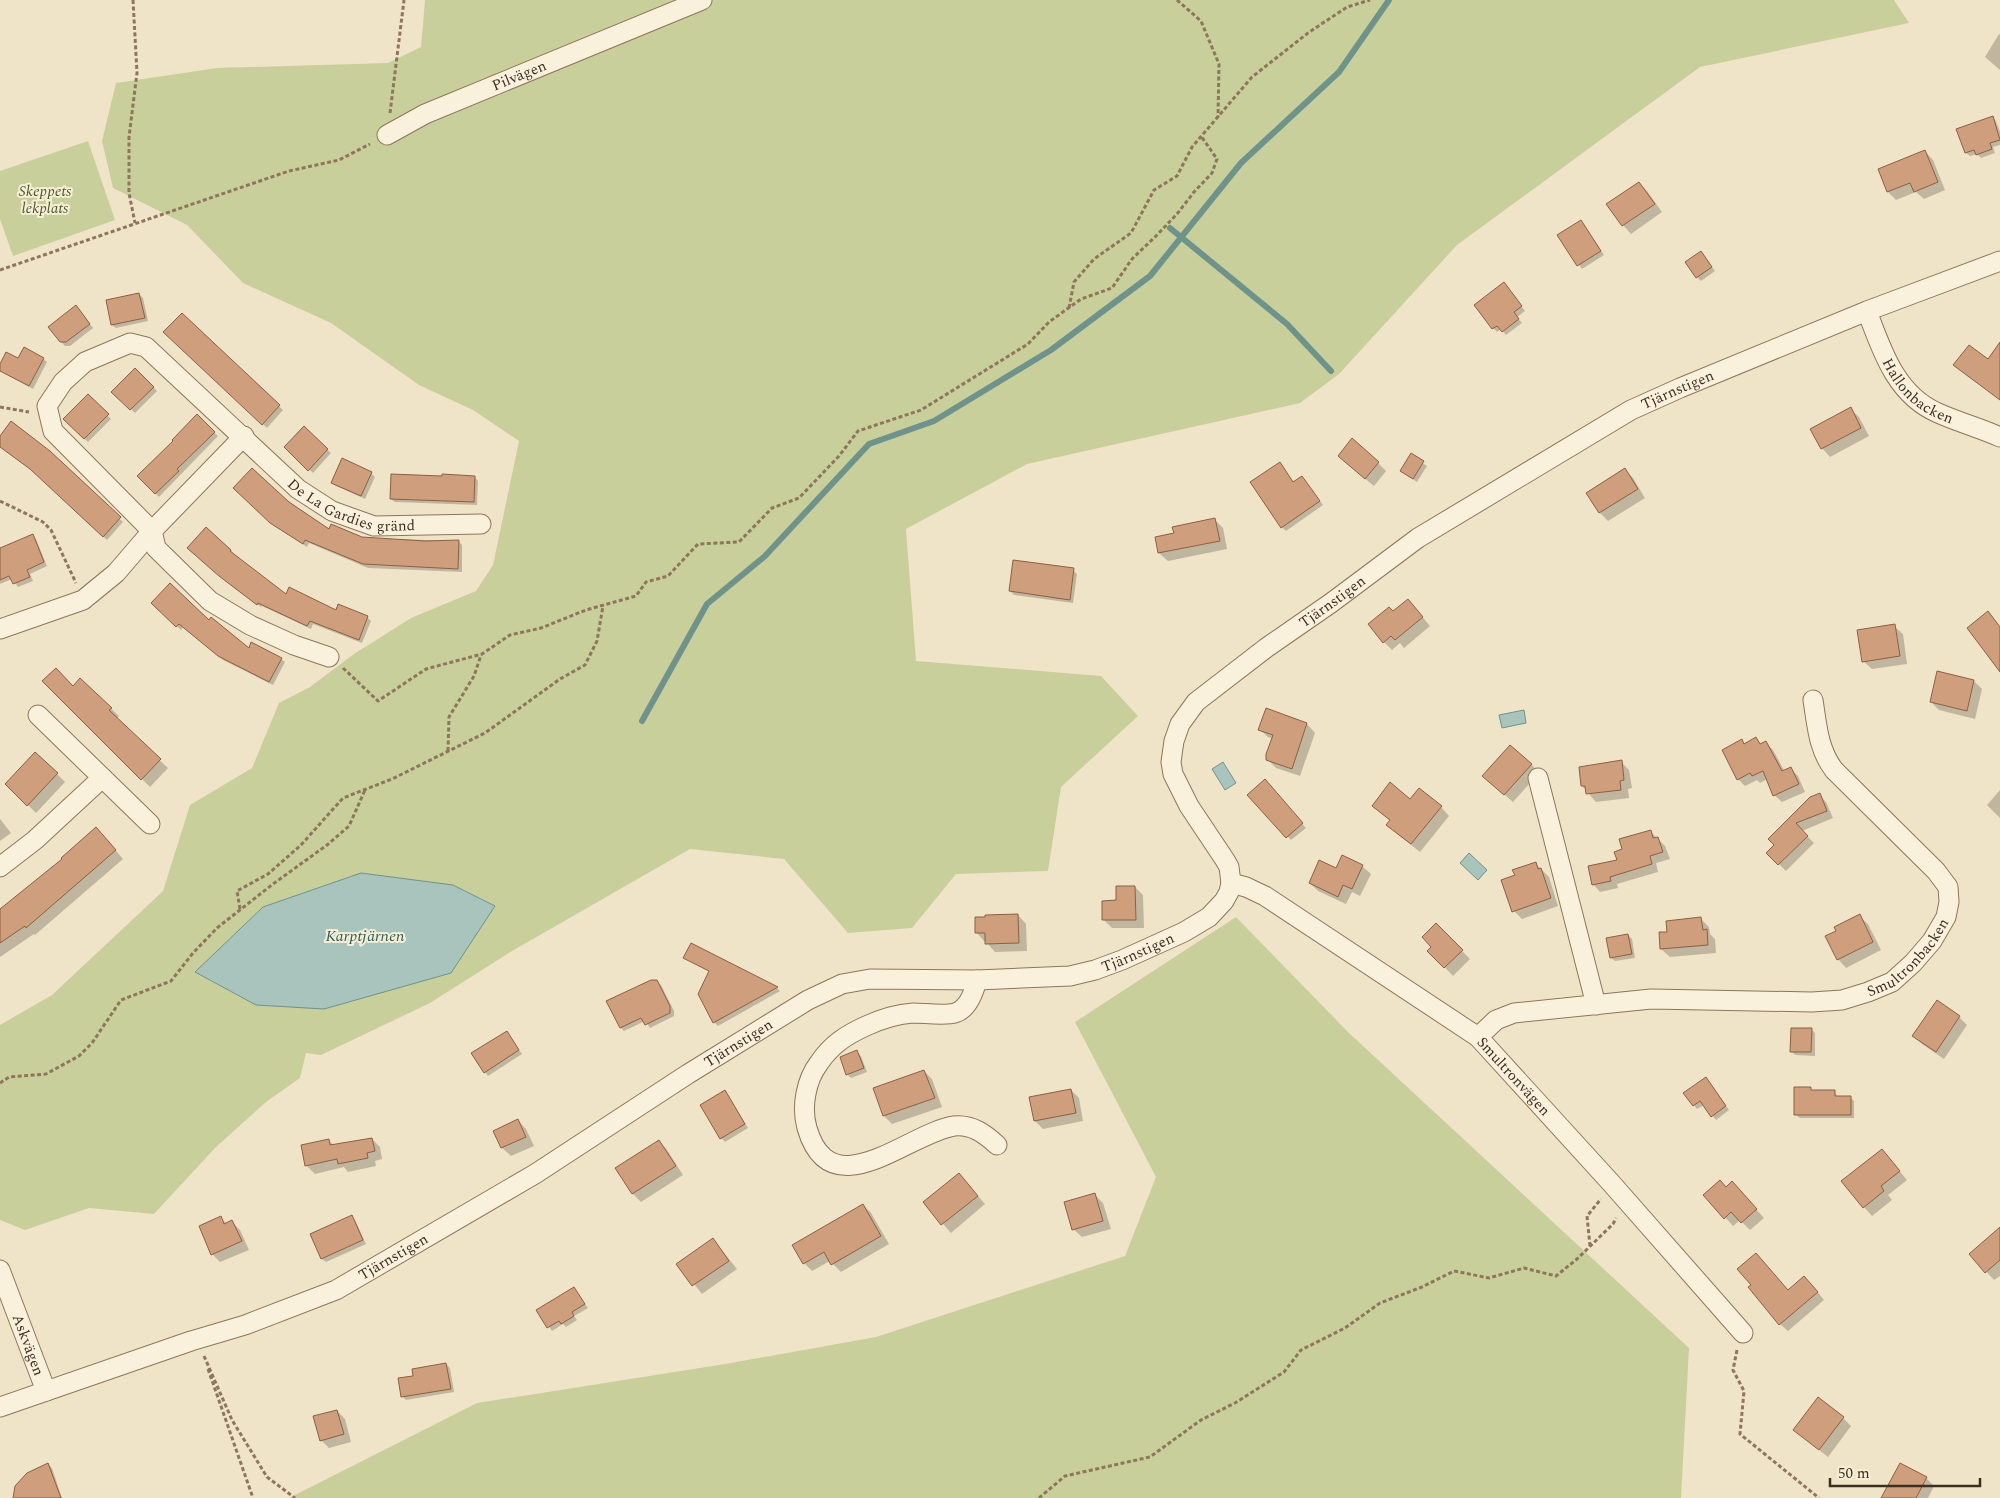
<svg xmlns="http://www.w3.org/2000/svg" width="2000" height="1498" viewBox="0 0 2000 1498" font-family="Spectral,serif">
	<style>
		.green { fill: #c9cf9b; fill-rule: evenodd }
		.water { fill: #a9c4bc; stroke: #6f938a }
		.shadow { fill: #0003 }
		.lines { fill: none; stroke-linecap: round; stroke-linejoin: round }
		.stream { stroke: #6f938a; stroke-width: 6 }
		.building { fill: #cf9f7d; stroke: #8d5f41 }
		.street-casing { stroke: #8d765c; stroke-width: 21 }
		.path { stroke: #8d765c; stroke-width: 3; stroke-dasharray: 4 2.5; stroke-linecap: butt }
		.street { stroke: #faf1dc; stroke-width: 19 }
		.labels { text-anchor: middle; stroke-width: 4; stroke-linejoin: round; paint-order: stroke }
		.street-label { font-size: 15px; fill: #3d2e20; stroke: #f7eed8 }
		.park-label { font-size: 15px; font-style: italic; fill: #4d5a26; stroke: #f7eed8 }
		.water-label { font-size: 16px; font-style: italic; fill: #2f5d5a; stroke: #f7eed8 }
	</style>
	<rect width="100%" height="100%" fill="#f0e4c8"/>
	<g class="green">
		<path d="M425 0H1894L1909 23 1700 67 1457 245 1339 374 1300 403 1027 464 906 529 916 661 1101 676 1138 716 1061 787 1048 871 956 874 912 928 848 933 784 859 690 849 512 951 430 1003 321 1055 306 1053 300 1078 266 1102 215 1148 154 1214 89 1208 25 1230 0 1220V1025L52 995 163 891 190 805 252 768 279 703 310 687 354 654 411 618 476 591 493 565 519 441 473 410 419 385 331 323 243 283 187 225 113 188 102 141 116 83 217 68 388 63 421 47ZM453 885 495 906 196 972 263 907Z"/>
		<polygon points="88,141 115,220 13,256 0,219 0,171"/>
		<polygon points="1236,917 1349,1033 1689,1348 1681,1498 289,1498 477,1403 725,1364 876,1337 1125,1256 1156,1177 1075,1022"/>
	</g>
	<g class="water">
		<polygon points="1524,710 1526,723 1502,728 1499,715"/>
		<polygon points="1223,762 1236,783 1225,790 1212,769"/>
		<polygon points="1469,853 1487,870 1478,880 1460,863"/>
		<polygon points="361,873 453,885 495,906 451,973 324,1009 256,1005 195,972 263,907"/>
	</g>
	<g class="shadow">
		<polygon points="1999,34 2000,35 2000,70 1985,57"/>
		<polygon points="1993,117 1996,121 2000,132 2000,145 1993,147 1995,153 1981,158 1977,154 1970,156 1966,153"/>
		<polygon points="1925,151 1933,160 1945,190 1924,199 1916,192 1896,200 1888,192 1879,170"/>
		<polygon points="1639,183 1647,191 1662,212 1631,234 1623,225"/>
		<polygon points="1584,225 1604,255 1582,269 1559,236"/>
		<polygon points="1701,252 1715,271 1701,281 1697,277"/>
		<polygon points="1507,288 1525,311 1517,317 1522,323 1506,335 1501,329 1497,332 1493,328"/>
		<polygon points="139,294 143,298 148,321 116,328 112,325"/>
		<polygon points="80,311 93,328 70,346 65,346 61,342"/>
		<polygon points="182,315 283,410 267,428 165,332"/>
		<polygon points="43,359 47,362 33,389 0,371 0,367 18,360"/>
		<polygon points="135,370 157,391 135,413 113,392"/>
		<polygon points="88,396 111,419 88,442 65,419"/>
		<polygon points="1850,409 1859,417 1869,436 1830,457 1822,448 1812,429"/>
		<polygon points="197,416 218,436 159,497 139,476 175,441"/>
		<polygon points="304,428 331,453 313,473 286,447"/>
		<polygon points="0,438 47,450 123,522 107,540 36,473 0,446"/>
		<polygon points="1411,455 1427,466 1417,482 1405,474"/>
		<polygon points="1378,463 1386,471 1374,486 1347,464"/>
		<polygon points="1283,468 1294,483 1302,477 1323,505 1286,531 1282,527"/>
		<polygon points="1625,470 1633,478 1645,498 1608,521 1600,513"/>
		<polygon points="371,473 375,477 365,499 336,486 333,483"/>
		<polygon points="475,477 478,481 477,505 395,502 391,499"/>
		<polygon points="1215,520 1223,528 1227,549 1168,561 1159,553 1156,538 1175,534"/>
		<polygon points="275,526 330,531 362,538 458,541 462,545 462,572 368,568 309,543 307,547"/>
		<polygon points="32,536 36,539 47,566 30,574 33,581 18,587 12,579 0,584 0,549"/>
		<polygon points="231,550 234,554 233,555 286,595 336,611 367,617 371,621 362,643 313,624 311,629 262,606 261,607 224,580 193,551"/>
		<polygon points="1073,570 1077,574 1073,603 1014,595 1010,591"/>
		<polygon points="1408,600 1430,626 1404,648 1400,643 1392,650 1384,642 1393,613"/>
		<polygon points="153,603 209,622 249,650 281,659 285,662 273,685 223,660 183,627 181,630"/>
		<polygon points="1894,626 1903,634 1907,664 1872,669 1863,661"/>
		<polygon points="80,680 119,716 116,719 168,768 150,787 44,681 73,687"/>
		<polygon points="1974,681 1982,689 1975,719 1939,710 1931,702"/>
		<polygon points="1266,710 1307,724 1315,733 1300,776 1276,768 1268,760 1273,739 1268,737 1259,729"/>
		<polygon points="1756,739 1762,745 1766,743 1773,750 1785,772 1791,769 1798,776 1805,792 1782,802 1774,795 1767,779 1760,783 1757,780 1745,786 1738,779 1742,741 1745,745"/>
		<polygon points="1621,762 1629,770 1632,788 1628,789 1629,798 1596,802 1582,786"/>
		<polygon points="1531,764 1539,773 1513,802 1492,784"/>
		<polygon points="57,774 65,782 36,813 7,784"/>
		<polygon points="1269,785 1306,828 1291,840 1249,795"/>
		<polygon points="2000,790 2000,818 1987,805"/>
		<polygon points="1819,795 1826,802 1833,818 1802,831 1814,843 1786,871 1768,853"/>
		<polygon points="1411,800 1441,807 1449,816 1420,852 1396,833 1391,821 1382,814"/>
		<polygon points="0,819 11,833 0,841"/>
		<polygon points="1650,831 1665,846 1670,859 1656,863 1658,872 1617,884 1618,888 1600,892 1593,884 1619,861 1624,850"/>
		<polygon points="104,837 123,859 35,935 34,934 0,957 0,911"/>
		<polygon points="1536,864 1549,877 1558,906 1522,919 1514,911 1516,876"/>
		<polygon points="1362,866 1371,874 1360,896 1352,892 1346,904 1318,891 1310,883"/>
		<polygon points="1135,887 1143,895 1144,928 1112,928 1103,919 1118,901"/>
		<polygon points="1018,915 1026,924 1027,951 995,952 987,943 987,941 984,941 976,932"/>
		<polygon points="1859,916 1868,924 1881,950 1846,968 1838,959"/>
		<polygon points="1701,919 1709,927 1710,934 1715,939 1716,953 1670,957 1661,949 1668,933"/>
		<polygon points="1436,925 1470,959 1453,976 1429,951 1433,947"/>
		<polygon points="1628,935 1632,939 1635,958 1615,961 1611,958"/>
		<polygon points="685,958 777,988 780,991 718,1026 714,1022 710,972"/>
		<polygon points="657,981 661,985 674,1011 674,1016 650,1028 645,1021 624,1031 621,1028"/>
		<polygon points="1959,1017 1967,1025 1944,1059 1922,1044 1914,1036"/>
		<polygon points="1811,1029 1815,1033 1815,1056 1795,1055 1791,1051"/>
		<polygon points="506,1032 522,1054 488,1076 485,1072"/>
		<polygon points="857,1052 861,1056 867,1072 851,1078 847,1074"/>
		<polygon points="924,1071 932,1079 942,1107 892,1124 884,1116 875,1088"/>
		<polygon points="1706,1078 1729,1110 1716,1120 1704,1105 1697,1109 1685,1093"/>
		<polygon points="1810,1089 1813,1091 1834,1091 1838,1097 1850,1097 1854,1101 1854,1118 1800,1118 1796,1115"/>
		<polygon points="1071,1090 1079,1098 1083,1121 1043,1129 1035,1121"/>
		<polygon points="725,1091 748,1128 725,1142 721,1138"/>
		<polygon points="518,1121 526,1129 534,1146 511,1156 502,1148 495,1131"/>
		<polygon points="372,1139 380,1147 382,1159 375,1161 376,1166 348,1172 344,1167 315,1174 306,1165 329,1140 334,1146"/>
		<polygon points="659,1141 667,1150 683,1175 641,1202 633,1194 617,1168"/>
		<polygon points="1882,1150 1907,1180 1888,1195 1892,1200 1872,1216 1864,1207"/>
		<polygon points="959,1174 985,1204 951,1233 924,1202"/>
		<polygon points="1726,1188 1740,1191 1764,1218 1750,1230 1740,1220 1733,1226 1705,1195"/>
		<polygon points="1095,1195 1103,1203 1111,1229 1082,1237 1073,1229"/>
		<polygon points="863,1205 871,1213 889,1244 841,1272 830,1261 812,1271 804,1263"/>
		<polygon points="351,1217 355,1220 366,1244 326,1262 322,1259 311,1234"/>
		<polygon points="221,1218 227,1224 232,1222 240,1230 249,1250 220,1262 212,1254"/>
		<polygon points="713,1239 737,1269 702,1294 678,1264"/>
		<polygon points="2000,1240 2000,1276 1994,1280 1970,1254"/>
		<polygon points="1812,1285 1824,1300 1788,1331 1780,1324 1788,1291"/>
		<polygon points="574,1288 588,1308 574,1316 577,1320 566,1327 563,1324 552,1331 538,1311"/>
		<polygon points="446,1364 450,1368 454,1392 406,1400 402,1396 414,1377"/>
		<polygon points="337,1411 345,1419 351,1442 329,1448 321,1440"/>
		<polygon points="1843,1418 1851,1426 1828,1457 1794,1430"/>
		<polygon points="48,1464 52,1468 62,1498 15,1498"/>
		<polygon points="1926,1478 1934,1486 1928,1498 1885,1498"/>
	</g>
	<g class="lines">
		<g class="stream">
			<polyline points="1170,228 1287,324 1331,371"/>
			<polyline points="642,721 707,604 765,556 869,444 934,421 1051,350 1150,276 1241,163 1339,72 1389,0"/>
		</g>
	</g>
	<g class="building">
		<polygon points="1993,116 2000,140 1990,143 1992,149 1976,155 1974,150 1965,153 1956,129"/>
		<polygon points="1925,150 1938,182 1914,192 1910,183 1887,192 1878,169"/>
		<polygon points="1639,182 1655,204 1622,226 1606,204"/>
		<polygon points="1581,220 1601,251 1577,266 1557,235"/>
		<polygon points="1701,251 1712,267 1696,278 1685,262"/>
		<polygon points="1504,282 1522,306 1514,312 1519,319 1502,332 1497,326 1492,329 1474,305"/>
		<polygon points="139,293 145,318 111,325 106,300"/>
		<polygon points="76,305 90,324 66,342 60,342 48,327"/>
		<polygon points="182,313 280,405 262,425 163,332"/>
		<polygon points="2000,342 2000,400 1953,365 1969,345 1988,359"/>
		<polygon points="24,347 44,358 29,386 0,371 0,364 6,352 18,358"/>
		<polygon points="135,368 154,387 130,410 111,392"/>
		<polygon points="88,394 109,414 84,439 63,419"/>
		<polygon points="1851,407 1861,428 1821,449 1810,429"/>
		<polygon points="197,414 215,432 177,469 179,471 155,494 137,476 173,441 172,440"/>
		<polygon points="11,421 50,451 121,517 103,537 30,469 0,447 0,436"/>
		<polygon points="304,426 328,449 308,471 284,447"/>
		<polygon points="1352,438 1379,462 1365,479 1338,456"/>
		<polygon points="1411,453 1424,461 1413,479 1400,471"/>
		<polygon points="342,458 372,472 361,496 331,483"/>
		<polygon points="1280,462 1293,482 1302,476 1320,501 1281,528 1250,482"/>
		<polygon points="252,468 289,502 329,529 331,524 362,537 425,541 459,540 458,569 363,564 305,540 303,544 270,523 233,488"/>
		<polygon points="1625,468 1638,489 1599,513 1586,493"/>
		<polygon points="391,474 442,476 442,474 475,476 474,502 390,499"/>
		<polygon points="1215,518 1220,541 1158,553 1155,537 1174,533 1172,527"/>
		<polygon points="206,527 231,550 230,551 286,594 289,587 336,610 338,604 368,616 359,640 310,621 307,626 258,603 257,605 219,576 187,548"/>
		<polygon points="33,534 44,562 27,570 30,577 13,584 9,576 0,580 0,548"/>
		<polygon points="1013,560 1074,568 1070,600 1009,591"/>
		<polygon points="170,583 209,620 211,617 249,648 251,642 282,658 269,682 218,656 179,624 176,627 151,603"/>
		<polygon points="1408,599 1423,617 1395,640 1391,636 1383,643 1368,624 1389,607 1393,611"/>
		<polygon points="1988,611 2000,627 2000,672 1967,628"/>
		<polygon points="1895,624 1900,656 1862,662 1857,630"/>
		<polygon points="56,668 73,686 80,678 112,708 109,710 161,759 141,780 42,681"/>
		<polygon points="1937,671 1974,680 1967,711 1930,702"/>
		<polygon points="1266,708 1307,723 1292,769 1266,760 1266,754 1273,735 1258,730"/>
		<polygon points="1756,737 1760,744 1766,741 1782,771 1791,767 1799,784 1773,796 1763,771 1752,776 1750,773 1737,780 1722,750 1742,739 1744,744"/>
		<polygon points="1510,745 1532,764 1504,795 1482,776"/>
		<polygon points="35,752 58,773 27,806 5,784"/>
		<polygon points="1622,760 1624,780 1620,781 1621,790 1586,794 1585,786 1581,786 1579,767"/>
		<polygon points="1265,779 1303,823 1286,838 1247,795"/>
		<polygon points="1390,782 1410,799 1419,788 1442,806 1411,844 1386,825 1390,820 1372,806"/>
		<polygon points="1820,793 1827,811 1796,823 1808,836 1778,865 1766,853 1774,845 1768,839 1810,797"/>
		<polygon points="96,827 116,850 26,928 25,926 0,943 0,909 62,859 61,858"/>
		<polygon points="1651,830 1653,838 1658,837 1663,852 1650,856 1652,864 1610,877 1611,881 1592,885 1588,866 1617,860 1614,852 1622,849 1619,839"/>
		<polygon points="1342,855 1363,865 1352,889 1343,885 1338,897 1309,883 1319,860 1336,868"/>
		<polygon points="1536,862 1538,869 1541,868 1551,898 1512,912 1501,880 1515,875 1512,870"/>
		<polygon points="1116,886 1135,886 1136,920 1102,920 1102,901 1116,900"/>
		<polygon points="1018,914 1019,943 985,944 985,933 975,933 975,917 985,917 985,915"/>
		<polygon points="1860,914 1873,942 1837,960 1825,936 1836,931 1834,927"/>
		<polygon points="1701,917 1703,930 1707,929 1708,945 1660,949 1659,932 1667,932 1666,921"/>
		<polygon points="1436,923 1463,950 1444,968 1427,951 1431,947 1422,937"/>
		<polygon points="1628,934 1632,954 1610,958 1606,938"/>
		<polygon points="691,943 778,987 713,1023 698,994 709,971 683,958"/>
		<polygon points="651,980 657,980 670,1006 670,1013 645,1025 641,1018 620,1028 606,1001"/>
		<polygon points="1937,1000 1960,1016 1936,1052 1912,1036"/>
		<polygon points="1791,1028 1812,1028 1811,1052 1790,1052"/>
		<polygon points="507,1031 519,1050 484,1073 471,1053"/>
		<polygon points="857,1050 864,1068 846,1075 840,1057"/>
		<polygon points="924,1070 935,1098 883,1116 873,1088"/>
		<polygon points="1706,1077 1726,1106 1711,1117 1700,1101 1693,1106 1683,1093"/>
		<polygon points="1794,1087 1811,1087 1811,1090 1835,1090 1835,1096 1851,1096 1851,1115 1794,1115"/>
		<polygon points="1071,1089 1076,1113 1034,1121 1029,1097"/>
		<polygon points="725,1090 745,1124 720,1139 700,1105"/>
		<polygon points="518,1119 526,1137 501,1148 493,1131"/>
		<polygon points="372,1138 375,1151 367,1153 368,1158 338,1164 337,1159 305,1166 301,1145 329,1139 330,1145"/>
		<polygon points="659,1140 676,1166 632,1194 615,1168"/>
		<polygon points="1882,1149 1900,1171 1881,1186 1884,1191 1863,1208 1841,1181"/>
		<polygon points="959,1173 978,1196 941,1225 923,1202"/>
		<polygon points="1720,1180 1726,1187 1732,1181 1757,1209 1741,1223 1731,1212 1724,1219 1703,1195"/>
		<polygon points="1095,1193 1103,1221 1072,1230 1064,1202"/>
		<polygon points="863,1204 881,1236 831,1265 824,1252 803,1264 792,1245"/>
		<polygon points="352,1215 363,1240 321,1259 310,1234"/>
		<polygon points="221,1216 224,1224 232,1220 242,1241 211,1255 199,1226"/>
		<polygon points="2000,1227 2000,1260 1985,1273 1969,1254"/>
		<polygon points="713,1238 729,1261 692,1286 676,1264"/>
		<polygon points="1756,1253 1788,1290 1804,1276 1818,1292 1779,1325 1748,1287 1751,1285 1737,1269"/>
		<polygon points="574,1287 585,1304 572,1312 574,1316 561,1324 559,1321 547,1328 536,1310"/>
		<polygon points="446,1363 451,1389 401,1397 398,1378 413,1376 412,1369"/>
		<polygon points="1818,1397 1844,1417 1819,1450 1793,1430"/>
		<polygon points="337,1410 344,1434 320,1441 313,1416"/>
		<polygon points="48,1463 61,1498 13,1498 15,1486 27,1473"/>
		<polygon points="1900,1463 1927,1477 1916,1498 1881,1498"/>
	</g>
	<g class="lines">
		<g class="street-casing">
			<g id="street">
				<path id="s1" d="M387 135 425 114 702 0"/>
				<path id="s2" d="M1867 311C1882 351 1896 395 1938 413 1958 422 1980 428 2000 437"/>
				<polyline points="0,629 83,600 116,573 152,531 244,436"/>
				<path id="s3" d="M329 657 294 645 250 625 210 601 156 548 152 531 53 431 47 406 63 382 85 362 130 343 146 347 298 489 332 511 374 526 481 524"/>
				<polyline points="38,715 150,824"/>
				<polyline points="1538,778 1596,1005"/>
				<polyline points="0,867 35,840 102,778"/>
				<path id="s4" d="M1231 883 1246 887 1265 896 1478 1037 1612 1184 1743 1333"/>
				<path d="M977 980C974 992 968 1009 955 1013 945 1016 924 1013 913 1013 898 1014 879 1020 866 1026 846 1035 831 1045 819 1063 806 1080 801 1107 807 1128 831 1210 908 1133 954 1126 972 1124 985 1134 997 1145"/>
				<path id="s5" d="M1478 1037 1496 1020 1514 1013 1651 999 1812 1002 1842 1000 1868 992 1892 982 1913 963 1932 941 1946 917 1949 902 1948 887 1936 871 1834 770C1818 749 1817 725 1813 700"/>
				<path id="s6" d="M0 1270 46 1391"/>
				<path id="s7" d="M0 1407 191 1341 245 1325 336 1290 535 1174 688 1074 808 1000 842 984 870 979 977 980 1070 976 1095 970 1122 960 1184 932 1209 917 1224 901 1229 892 1231 883 1229 867 1225 860 1189 806 1173 774 1171 762 1174 741 1180 724 1196 702 1266 648 1331 603 1418 538 1631 410 1680 388 1867 311 2000 261"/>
			</g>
		</g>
		<g class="path">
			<polyline points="133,0 137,73 129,137 129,193 135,223"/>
			<polyline points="1177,0 1201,21 1219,64 1218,117"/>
			<polyline points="390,113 404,0"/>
			<polyline points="0,270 289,171 339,160 370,144"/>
			<polyline points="1069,308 1074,282 1094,259 1131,233 1154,190 1177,176 1192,147 1252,77 1308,33 1347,7 1370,0"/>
			<polyline points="0,407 29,412"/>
			<polyline points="0,501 43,522 51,530 76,583"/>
			<polyline points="343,668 378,701 426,669 482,654 510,635 541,628 586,610 636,596 646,582 668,576 698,544 739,542 772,508 799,498 839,456 858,431 921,410 1028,344 1049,322 1081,299 1112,288 1132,259 1156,236 1177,214 1194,192 1212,173 1217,159 1201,136"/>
			<polyline points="448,751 449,717 474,676 481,655"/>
			<polyline points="240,909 237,891 268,874 301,845 343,798 392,779 485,733 560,679 585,665 597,641 603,606"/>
			<polyline points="0,1083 9,1077 46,1074 79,1056 92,1043 121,1000 171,981 193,953 217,928 273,884 327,845 349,826 365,790"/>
			<polyline points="1590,1246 1587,1216 1601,1199"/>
			<polyline points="1737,1350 1733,1370 1744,1391 1740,1434 1819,1498"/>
			<polyline points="204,1356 232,1420 267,1477 295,1498"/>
			<polyline points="208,1369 253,1498"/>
			<polyline points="1039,1498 1065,1476 1150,1457 1201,1420 1235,1403 1284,1372 1301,1350 1345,1328 1380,1303 1422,1287 1454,1271 1489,1278 1524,1268 1556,1276 1577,1259 1613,1224 1616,1218"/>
		</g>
		<use href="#street" class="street"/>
	</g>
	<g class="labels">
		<g class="street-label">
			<text dy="5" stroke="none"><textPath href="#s1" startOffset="145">Pilvägen</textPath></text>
			<text dy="5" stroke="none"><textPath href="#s2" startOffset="98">Hallonbacken</textPath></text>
			<text dy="5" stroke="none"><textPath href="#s7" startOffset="2148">Tjärnstigen</textPath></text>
			<text dy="5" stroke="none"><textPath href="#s3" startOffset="781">De La Gardies gränd</textPath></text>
			<text dy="5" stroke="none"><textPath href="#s7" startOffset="1742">Tjärnstigen</textPath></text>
			<text dy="5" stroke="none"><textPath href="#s7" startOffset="1248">Tjärnstigen</textPath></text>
			<text dy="5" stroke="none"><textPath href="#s5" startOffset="454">Smultronbacken</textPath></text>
			<text dy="5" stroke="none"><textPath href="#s7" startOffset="828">Tjärnstigen</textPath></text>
			<text dy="5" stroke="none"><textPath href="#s4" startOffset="345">Smultronvägen</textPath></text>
			<text dy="5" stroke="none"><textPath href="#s7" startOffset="422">Tjärnstigen</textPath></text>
			<text dy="5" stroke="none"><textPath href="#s6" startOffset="80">Askvägen</textPath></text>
		</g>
		<g class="park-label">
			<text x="45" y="196">Skeppets<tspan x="45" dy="17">lekplats</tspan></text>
		</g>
		<g class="water-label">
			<text x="365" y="941">Karptjärnen</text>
		</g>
	</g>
	<path d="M1830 1478v8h150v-8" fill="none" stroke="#3d2e20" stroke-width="2.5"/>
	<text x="1838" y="1478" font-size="15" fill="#3d2e20" stroke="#f7eed8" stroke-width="4" paint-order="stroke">50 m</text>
</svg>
